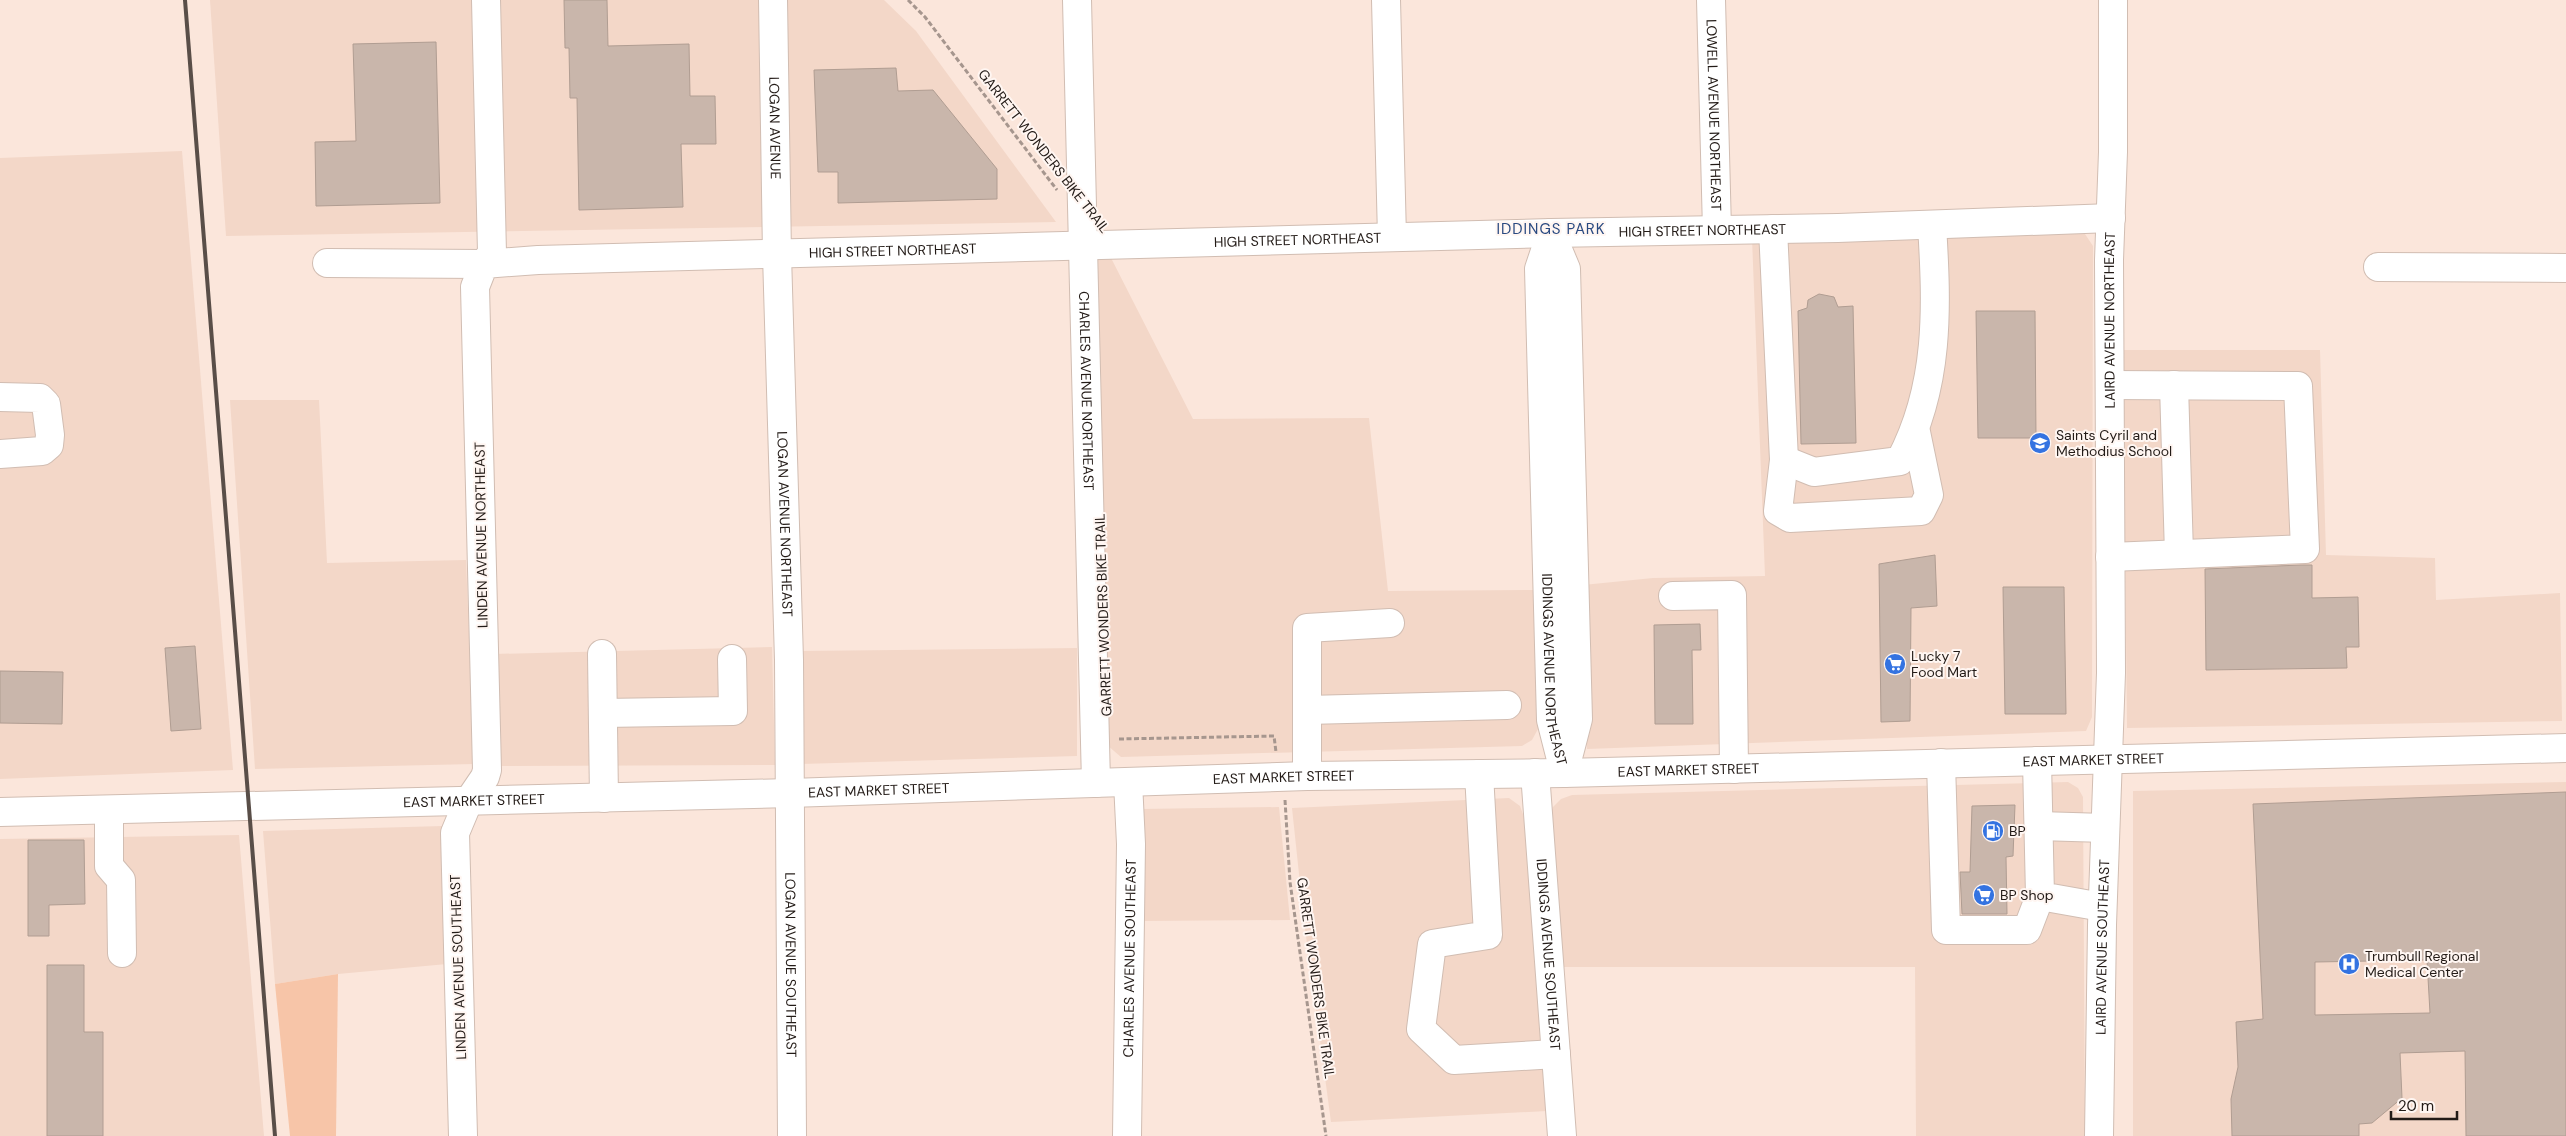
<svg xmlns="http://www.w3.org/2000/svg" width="2566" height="1136" viewBox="0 0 2566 1136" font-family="'DM Sans',sans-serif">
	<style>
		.built { fill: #f3d7c8 }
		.green { fill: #f7c5a8 }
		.building { fill: #c9b6ab; stroke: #b09d92; fill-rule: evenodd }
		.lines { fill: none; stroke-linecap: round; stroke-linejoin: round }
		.minor-casing { stroke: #d1bdb2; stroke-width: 30 }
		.major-casing { stroke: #d1bdb2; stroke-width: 30 }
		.path { stroke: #a6968e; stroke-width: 3; stroke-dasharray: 5 2.5; stroke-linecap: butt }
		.minor { stroke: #fff; stroke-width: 28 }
		.major { stroke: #fff; stroke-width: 28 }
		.rail { stroke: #594e48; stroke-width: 4 }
		.labels { text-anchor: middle; stroke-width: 4; stroke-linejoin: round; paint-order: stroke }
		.street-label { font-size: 14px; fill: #231b17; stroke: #fff6f2 }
		.poi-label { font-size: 14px; fill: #231b17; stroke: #fff6f2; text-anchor: start }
		.neighbourhood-label { font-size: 15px; letter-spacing: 1px; fill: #2a4a81; stroke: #fff6f2 }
	</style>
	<rect width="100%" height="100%" fill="#fbe6db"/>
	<g class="built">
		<polygon points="210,0 884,0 916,31 1056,222 226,236"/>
		<polygon points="182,151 233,770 0,779 0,158"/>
		<polygon points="2083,231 2093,246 2092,717 2086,731 1587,749 1583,585 1653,578 1765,576 1752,238"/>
		<polygon points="1109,254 1193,419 1369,418 1388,591 1537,590 1538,729 1532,740 1522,746 1121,757 1107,745 1089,255"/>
		<polygon points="2123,350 2320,350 2326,555 2435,558 2436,600 2560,593 2562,721 2127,728"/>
		<polygon points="230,400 319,400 327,563 466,560 474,764 255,769"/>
		<polygon points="772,647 775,765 496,766 494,654"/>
		<polygon points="1077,648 1077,756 801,764 799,651"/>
		<polygon points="2068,782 2078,788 2083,797 2085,1136 1916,1136 1915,967 1560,967 1548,824 1553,807 1561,799 1572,795"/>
		<polygon points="2566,782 2566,1136 2133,1136 2133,791"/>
		<polygon points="1509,798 1520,806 1525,820 1547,1111 1331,1122 1304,921 1292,808"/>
		<polygon points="1279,807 1290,920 1140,921 1141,809"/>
		<polygon points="443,826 447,964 338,974 275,984 263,831"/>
		<polygon points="239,835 264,1136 0,1136 0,839"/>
	</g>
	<polygon class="green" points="338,974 336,1136 290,1136 275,984"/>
	<g class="building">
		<polygon points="564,0 607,0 608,46 689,44 690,96 715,96 716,144 681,144 683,207 579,210 577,98 570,98 569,48 565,48"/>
		<polygon points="436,42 440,203 316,206 315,142 356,141 353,44"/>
		<polygon points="896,68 898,91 933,90 997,169 997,199 838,203 838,172 818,172 814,70"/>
		<polygon points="1819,294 1834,297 1838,307 1853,306 1856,443 1801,444 1798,311 1807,308 1808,300"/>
		<polygon points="1976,311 2035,311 2036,438 1978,438"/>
		<polygon points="1935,555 1937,606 1911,608 1910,721 1881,722 1879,564"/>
		<polygon points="2301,565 2312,565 2312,598 2358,597 2359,647 2346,647 2347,668 2206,670 2205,569"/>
		<polygon points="2003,587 2064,587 2066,714 2005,714"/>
		<polygon points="1700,624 1701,650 1692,650 1693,724 1655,724 1654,625"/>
		<polygon points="195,646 201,729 171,731 165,648"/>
		<polygon points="0,671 63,672 62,724 0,723"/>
		<path d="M2566 792V1136H2466L2465 1051 2400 1053 2402 1098 2372 1123 2359 1124V1136H2232L2231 1099 2238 1067 2236 1022 2263 1019 2253 804ZM2427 960 2430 1013 2315 1015V962Z"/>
		<polygon points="2015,805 2013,856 2006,857 2007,914 1962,914 1960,872 1970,872 1972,806"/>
		<polygon points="28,840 84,840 85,904 49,905 49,936 28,936"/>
		<polygon points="47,965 84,965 84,1032 103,1032 103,1136 47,1136"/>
	</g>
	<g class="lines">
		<g class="minor-casing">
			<g id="minor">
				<path id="s1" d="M773 0 777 255 789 660 792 1136"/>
				<path id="s2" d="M1077 0 1096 783"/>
				<polyline points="1386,0 1392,237"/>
				<path id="s3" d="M1711 0 1717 230"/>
				<polyline points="1773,229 1784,460 1778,511 1790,518 1921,511 1929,495 1916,432"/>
				<polyline points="1551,233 1566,269 1578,719 1564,773"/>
				<path id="s4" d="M1551 233 1539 269 1551 720 1564 771"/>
				<polyline points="327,263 484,264 492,253 486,0"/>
				<polyline points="2378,267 2566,268"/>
				<polyline points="2110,385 2298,386 2305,549 2110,557"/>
				<polyline points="2174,385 2179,554"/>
				<polyline points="0,397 40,398 46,404 50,435 49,445 42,451 0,454"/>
				<path d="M1784 460 1814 472 1900 461C1940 386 1937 307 1932 225"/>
				<polyline points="1673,596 1732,595 1734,769"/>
				<polyline points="602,654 604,798"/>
				<polyline points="1307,710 1507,705"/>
				<polyline points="603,713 733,711 732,659"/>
				<polyline points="2037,761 2040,896 2102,907"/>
				<polyline points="1941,763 1946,930 2027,930 2040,896"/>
				<path id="s5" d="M1535 773 1562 1136"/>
				<polyline points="1479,774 1488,935 1432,944 1421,1029 1454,1060 1556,1054"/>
				<polyline points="1307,776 1307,628 1390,623"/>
				<polyline points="109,810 109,866 121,880 122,953"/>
				<polyline points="2039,826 2105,828"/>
				<path id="s6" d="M463 1136 455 833 468 802 485 777 487 770 475 287 484 264 538 260 1551 233 1838 228 2111 218"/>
				<path id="s7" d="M1127 1136 1131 844 1128 782"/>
				<path id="s8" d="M2099 1136 2102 925 2111 673 2109 260 2113 152V0"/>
			</g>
		</g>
		<g class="major-casing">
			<g id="major">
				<path id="s9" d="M0 812 790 793 1307 776 1564 773 2566 748"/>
			</g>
		</g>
		<g class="path">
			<polyline points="908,0 925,17 1057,190"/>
			<polyline points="1119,739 1274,736 1276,752"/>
			<polyline points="1285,800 1290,882 1326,1136"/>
		</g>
		<use href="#minor" class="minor"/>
		<use href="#major" class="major"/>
		<polyline class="rail" points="185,0 275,1136"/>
	</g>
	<defs>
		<g id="school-disc" transform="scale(1.125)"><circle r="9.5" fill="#3473e1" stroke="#fff6f2"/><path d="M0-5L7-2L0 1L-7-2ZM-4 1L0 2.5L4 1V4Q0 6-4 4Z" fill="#fff"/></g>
		<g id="supermarket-disc" transform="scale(1.125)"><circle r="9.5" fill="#3473e1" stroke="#fff6f2"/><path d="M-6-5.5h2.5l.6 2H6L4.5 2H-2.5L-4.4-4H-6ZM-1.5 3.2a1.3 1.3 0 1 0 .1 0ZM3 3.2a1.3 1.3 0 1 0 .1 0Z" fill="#fff"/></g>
		<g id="fuel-disc" transform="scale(1.125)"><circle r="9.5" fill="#3473e1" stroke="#fff6f2"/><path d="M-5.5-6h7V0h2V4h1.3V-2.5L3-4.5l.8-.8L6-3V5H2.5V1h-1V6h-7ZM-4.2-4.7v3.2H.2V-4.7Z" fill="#fff"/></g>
		<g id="hospital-disc" transform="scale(1.125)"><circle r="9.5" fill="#3473e1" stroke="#fff6f2"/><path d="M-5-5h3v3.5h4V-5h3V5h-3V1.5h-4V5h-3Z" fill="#fff"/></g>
	</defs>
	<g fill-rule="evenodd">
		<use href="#school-disc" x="2040" y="443"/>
		<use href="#supermarket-disc" x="1895" y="664"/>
		<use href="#fuel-disc" x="1993" y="831"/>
		<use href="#supermarket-disc" x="1984" y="895"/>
		<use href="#hospital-disc" x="2349" y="964"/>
	</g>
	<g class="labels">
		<g class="street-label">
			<text dy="5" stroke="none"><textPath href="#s3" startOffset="115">LOWELL AVENUE NORTHEAST</textPath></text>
			<text dy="5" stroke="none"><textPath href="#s1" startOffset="128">LOGAN AVENUE</textPath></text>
			<text transform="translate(1044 151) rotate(52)" y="5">GARRETT WONDERS BIKE TRAIL</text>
			<text dy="5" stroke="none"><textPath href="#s6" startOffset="2101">HIGH STREET NORTHEAST</textPath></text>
			<text dy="5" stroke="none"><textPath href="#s6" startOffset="1696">HIGH STREET NORTHEAST</textPath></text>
			<text dy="5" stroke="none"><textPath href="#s6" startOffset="1291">HIGH STREET NORTHEAST</textPath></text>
			<text dy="5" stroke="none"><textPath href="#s8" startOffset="816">LAIRD AVENUE NORTHEAST</textPath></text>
			<text dy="5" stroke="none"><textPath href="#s2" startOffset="391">CHARLES AVENUE NORTHEAST</textPath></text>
			<text dy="5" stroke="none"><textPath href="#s1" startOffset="524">LOGAN AVENUE NORTHEAST</textPath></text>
			<text transform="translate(481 535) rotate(-91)" y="5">LINDEN AVENUE NORTHEAST</text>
			<text transform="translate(1103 615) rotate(-92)" y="5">GARRETT WONDERS BIKE TRAIL</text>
			<text dy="5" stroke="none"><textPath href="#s4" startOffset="439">IDDINGS AVENUE NORTHEAST</textPath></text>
			<text dy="5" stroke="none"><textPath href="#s9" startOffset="2094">EAST MARKET STREET</textPath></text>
			<text dy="5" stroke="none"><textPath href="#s9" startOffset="1689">EAST MARKET STREET</textPath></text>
			<text dy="5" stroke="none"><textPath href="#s9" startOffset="1284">EAST MARKET STREET</textPath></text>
			<text dy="5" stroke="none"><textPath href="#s9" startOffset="879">EAST MARKET STREET</textPath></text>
			<text dy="5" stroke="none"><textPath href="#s9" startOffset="474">EAST MARKET STREET</textPath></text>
			<text dy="5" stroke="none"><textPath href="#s8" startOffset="189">LAIRD AVENUE SOUTHEAST</textPath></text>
			<text dy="5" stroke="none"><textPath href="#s5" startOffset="182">IDDINGS AVENUE SOUTHEAST</textPath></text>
			<text dy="5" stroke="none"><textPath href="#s7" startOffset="178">CHARLES AVENUE SOUTHEAST</textPath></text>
			<text dy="5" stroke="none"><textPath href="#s1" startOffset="965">LOGAN AVENUE SOUTHEAST</textPath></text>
			<text transform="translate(458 967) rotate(-92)" y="5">LINDEN AVENUE SOUTHEAST</text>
			<text transform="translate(1316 978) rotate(82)" y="5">GARRETT WONDERS BIKE TRAIL</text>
		</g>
		<g class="poi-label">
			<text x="2056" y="440">Saints Cyril and<tspan x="2056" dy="16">Methodius School</tspan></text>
			<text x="1911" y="661">Lucky 7<tspan x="1911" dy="16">Food Mart</tspan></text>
			<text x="2009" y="836">BP</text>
			<text x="2000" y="900">BP Shop</text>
			<text x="2365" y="961">Trumbull Regional<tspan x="2365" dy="16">Medical Center</tspan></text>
		</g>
		<g class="neighbourhood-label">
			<text x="1551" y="234">IDDINGS PARK</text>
		</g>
	</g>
	<path d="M2391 1111v8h66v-8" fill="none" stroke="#231b17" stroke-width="2.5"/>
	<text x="2398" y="1111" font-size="15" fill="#231b17" stroke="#fff6f2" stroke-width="4" paint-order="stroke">20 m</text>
</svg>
